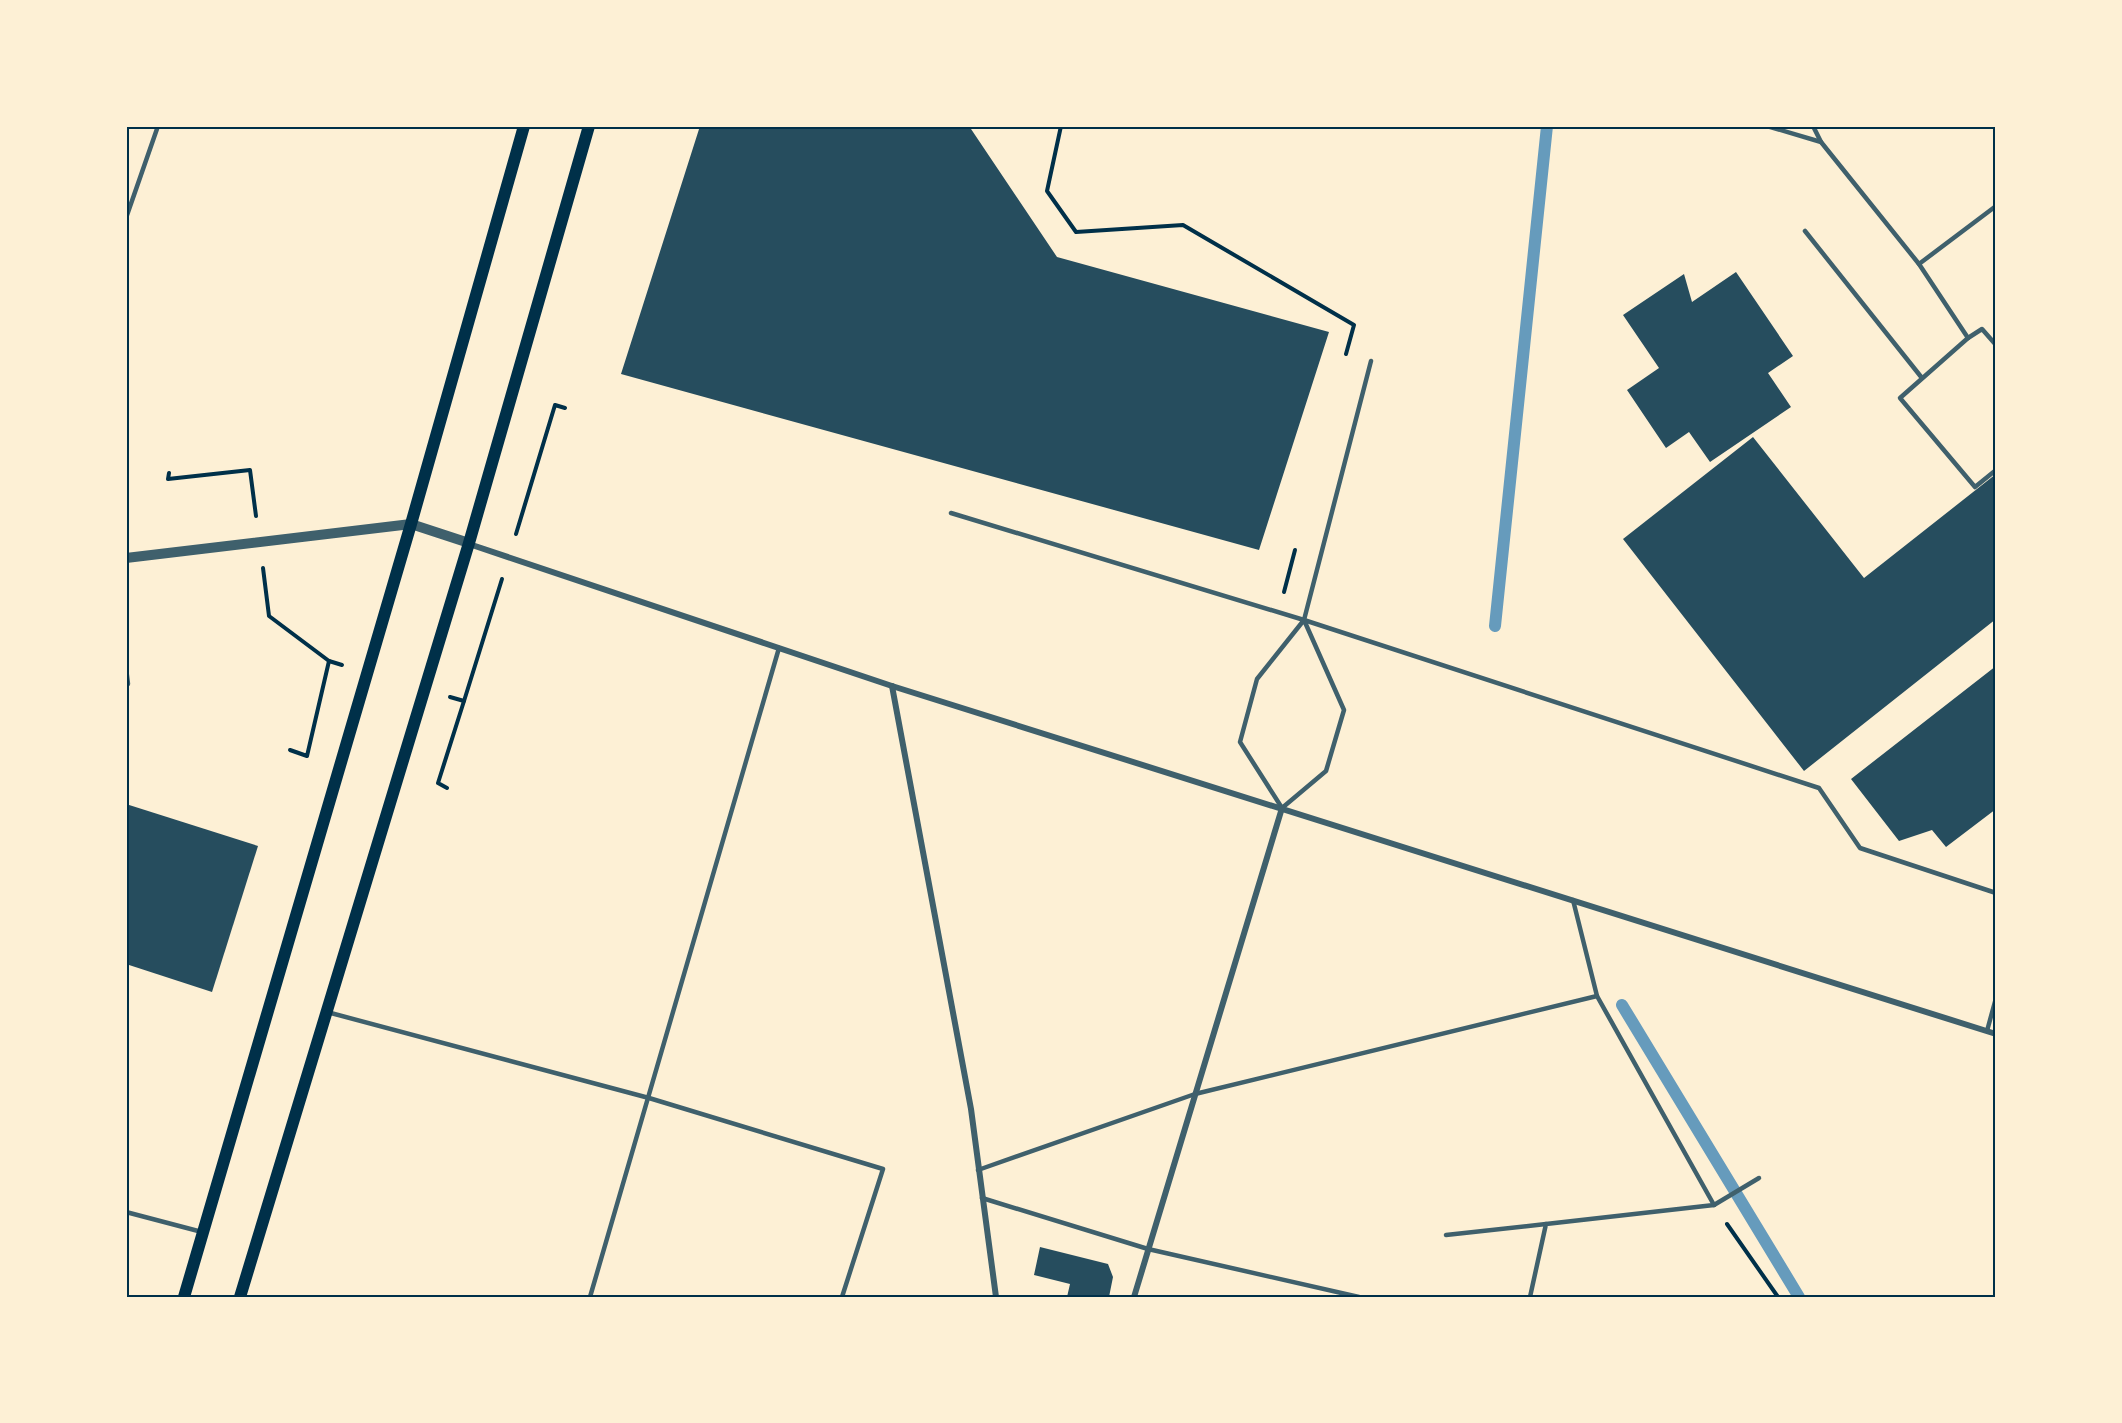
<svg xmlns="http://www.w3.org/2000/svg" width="2122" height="1423" viewBox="0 0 2122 1423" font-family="Jost,sans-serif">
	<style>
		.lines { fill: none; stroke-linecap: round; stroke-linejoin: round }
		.stream { stroke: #669bbc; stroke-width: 12 }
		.building { fill: #264d5e }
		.path { stroke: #003049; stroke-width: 4 }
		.service { stroke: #3f606c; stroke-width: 4.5 }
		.minor { stroke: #3f606c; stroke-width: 6 }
		.tertiary { stroke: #3f606c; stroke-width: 10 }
		.secondary { stroke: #003049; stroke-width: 12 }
		.neatline { fill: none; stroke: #003049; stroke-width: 2 }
	</style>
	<rect width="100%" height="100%" fill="#fdf0d5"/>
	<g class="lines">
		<g class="stream">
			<polyline points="1495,626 1547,126"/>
			<polyline points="1622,1005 1799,1297"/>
		</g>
	</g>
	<g class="building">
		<polygon points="700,126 969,126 1057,257 1329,332 1259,550 621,374"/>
		<polygon points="1736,272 1793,356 1768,373 1791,407 1710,462 1689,432 1666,448 1627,390 1659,368 1623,315 1684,274 1692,302"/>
		<polygon points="1753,437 1864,578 1996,474 1996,619 1804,771 1623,539"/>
		<polygon points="1996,666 1996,809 1946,847 1932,830 1899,841 1851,779"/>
		<polygon points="126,804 258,846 212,992 126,964"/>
		<polygon points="1040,1247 1108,1264 1113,1277 1109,1297 1067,1297 1070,1284 1034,1275"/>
	</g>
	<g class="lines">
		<g class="path">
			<polyline points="1061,126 1047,191 1076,232 1183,225 1354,325 1346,354"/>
			<polyline points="169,473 168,479 250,470 256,516"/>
			<polyline points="516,534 555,405 565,408"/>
			<polyline points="263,568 269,616 329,661 342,665"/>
			<polyline points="1284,592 1295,550"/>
			<polyline points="450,697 464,701 502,579"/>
			<polyline points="290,750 307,756 329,661"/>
			<polyline points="447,788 438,783 464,701"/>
			<polyline points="1727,1224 1778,1297"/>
		</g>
		<g class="service">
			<polyline points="1767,126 1821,142"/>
			<polyline points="1813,126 1821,142 1919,264 1968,338"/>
			<polyline points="126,218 158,126"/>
			<polyline points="1805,231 1922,378"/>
			<polyline points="1919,264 1996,206"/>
			<polyline points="1996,345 1982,329 1968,338 1900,398 1975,487 1996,470"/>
			<polyline points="951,513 1304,620 1819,788 1860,848 1996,893"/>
			<polyline points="1304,620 1344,710 1326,771 1282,808 1240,742 1257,679 1304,620 1371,361"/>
			<polyline points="126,668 128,684"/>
			<polyline points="327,1012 649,1098 883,1169 842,1297"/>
			<polyline points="1987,1031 1996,998"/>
			<polyline points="978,1170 1195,1094 1597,996"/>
			<polyline points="982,1198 1148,1249 1359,1297"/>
			<polyline points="1714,1205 1759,1178"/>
			<polyline points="126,1212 202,1232"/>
			<polyline points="1446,1235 1546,1224"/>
			<polyline points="590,1297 779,648"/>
			<polyline points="1530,1297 1546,1224 1714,1205 1597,996 1573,900"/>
		</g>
		<g class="minor">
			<polyline points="469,544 892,686 1996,1034"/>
			<polyline points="892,686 971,1109 996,1297"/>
			<polyline points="1134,1297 1282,808"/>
		</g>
		<polyline class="tertiary" points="126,558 411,524 469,543"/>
		<g class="secondary">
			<polyline points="184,1297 411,524 524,126"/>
			<polyline points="240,1297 469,543 589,126"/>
		</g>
	</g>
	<rect width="2122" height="1423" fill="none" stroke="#fdf0d5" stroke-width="255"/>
	<rect x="128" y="128" width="1866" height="1168" class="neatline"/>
</svg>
